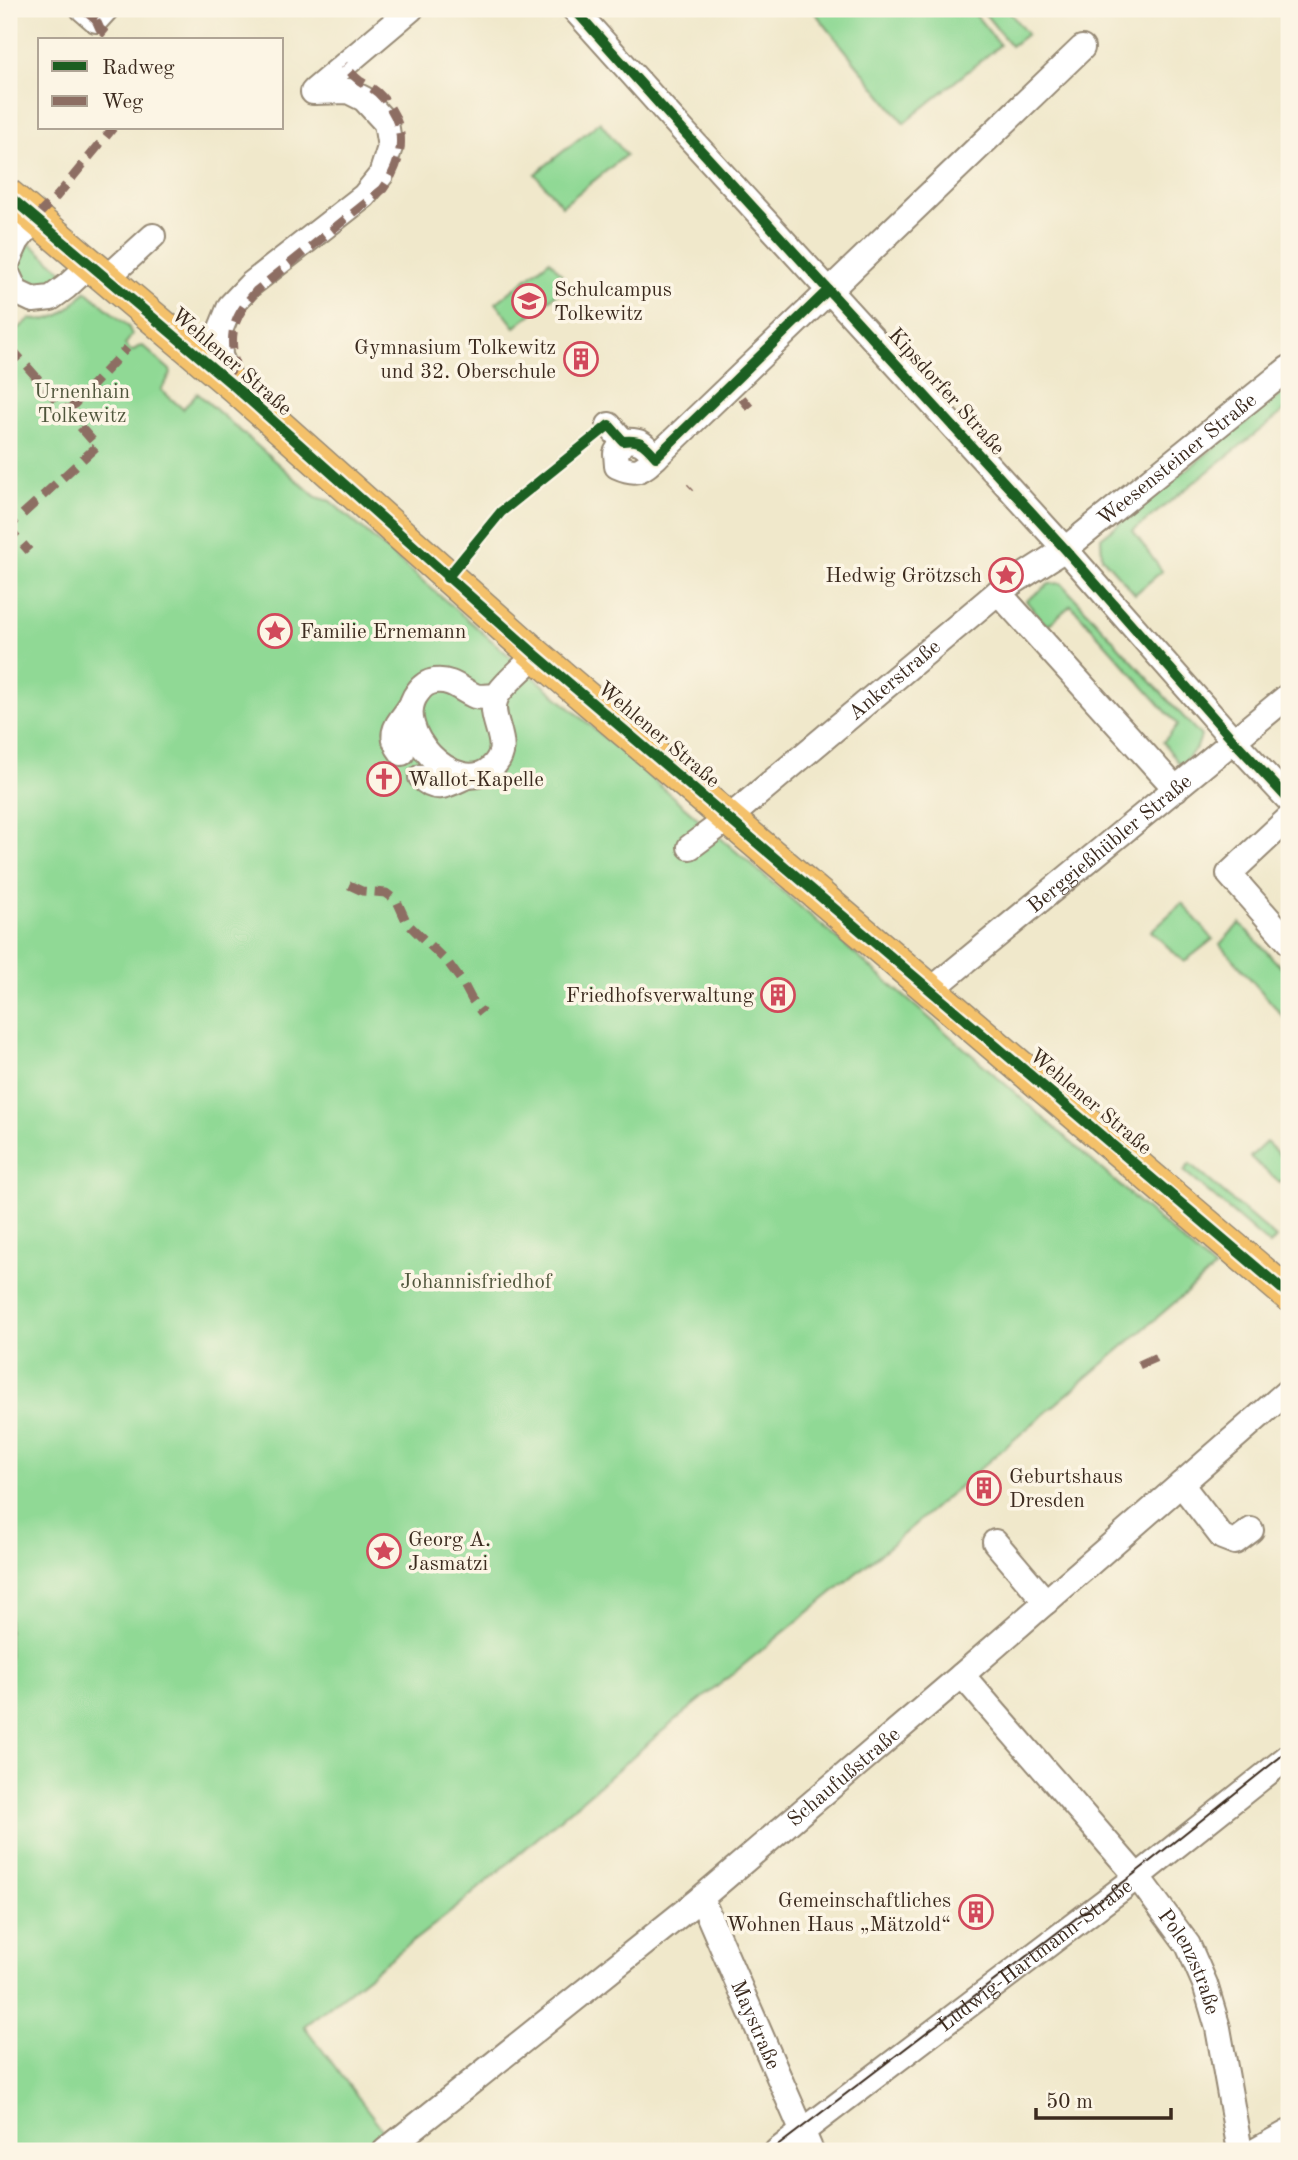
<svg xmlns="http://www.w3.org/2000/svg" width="1298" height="2160" viewBox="0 0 1298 2160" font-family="'Old Standard TT',serif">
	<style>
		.green { fill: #90d995; stroke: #66825a; stroke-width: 2 }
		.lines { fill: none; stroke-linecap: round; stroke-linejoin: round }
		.minor-casing { stroke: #968974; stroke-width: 28 }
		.major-casing { stroke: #968974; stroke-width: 35 }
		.minor { stroke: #fff; stroke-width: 24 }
		.major { stroke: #f4c16b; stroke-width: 32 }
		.tram { stroke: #3b2a1e; stroke-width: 2 }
		.quiet { stroke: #8d6e63; stroke-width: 9; stroke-dasharray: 18 9; stroke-linecap: butt }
		.cycleway-casing { stroke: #fcf5e5; stroke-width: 15 }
		.cycleway { stroke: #1b5e20; stroke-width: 10 }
		.labels { text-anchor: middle; stroke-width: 7; stroke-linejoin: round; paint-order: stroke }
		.poi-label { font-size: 21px; fill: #3b2a1e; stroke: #fcf5e5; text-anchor: start }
		.street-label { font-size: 21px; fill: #3b2a1e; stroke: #fcf5e5 }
		.park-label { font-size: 21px; fill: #50563c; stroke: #fcf5e5 }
	</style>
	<rect width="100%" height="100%" fill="#fcf5e5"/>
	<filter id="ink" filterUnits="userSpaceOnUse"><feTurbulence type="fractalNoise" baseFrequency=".0143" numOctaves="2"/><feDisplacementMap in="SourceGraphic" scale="14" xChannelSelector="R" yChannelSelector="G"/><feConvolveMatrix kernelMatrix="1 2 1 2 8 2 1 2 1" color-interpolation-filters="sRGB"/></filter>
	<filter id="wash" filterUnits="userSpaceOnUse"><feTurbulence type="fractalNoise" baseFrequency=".00686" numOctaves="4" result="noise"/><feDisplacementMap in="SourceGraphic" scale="28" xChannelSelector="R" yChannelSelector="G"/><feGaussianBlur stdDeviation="1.57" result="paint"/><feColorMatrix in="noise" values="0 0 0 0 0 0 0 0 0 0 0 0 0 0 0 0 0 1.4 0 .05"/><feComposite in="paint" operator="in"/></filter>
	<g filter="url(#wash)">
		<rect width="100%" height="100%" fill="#f0e8cb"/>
		<g class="green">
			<polygon points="812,9 971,9 1000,45 904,123"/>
			<polygon points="981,9 1007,9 1027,34 1011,46"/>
			<polygon points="600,122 626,155 562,206 535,174"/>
			<path d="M30 244 66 274C62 277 57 283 53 285 34 296 11 278 19 257 22 252 26 248 30 244Z"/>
			<polygon points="550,260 569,284 515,327 496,303"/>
			<path d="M86 291 128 326 132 335 125 345 131 351H133L138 347 143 346 170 370 171 374 161 390 183 409 197 393 316 497 330 501 986 1067 1214 1269 887 1548 660 1733 457 1907 304 2026 386 2134 364 2151H9V319L18 329 30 319C56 324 70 309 86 291Z"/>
			<polygon points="1289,388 1289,407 1133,531 1162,571 1135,594 1102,557 1101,538"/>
			<polygon points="1061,583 1201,736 1197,747 1181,766 1163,742 1178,725 1071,605 1047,626 1026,601 1049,584"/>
			<polygon points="1182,903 1213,939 1184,962 1151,931"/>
			<polygon points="1240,923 1289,976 1289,1023 1220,944"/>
			<polygon points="1266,1142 1283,1158 1287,1154 1289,1156 1289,1173 1280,1183 1250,1157"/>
			<polygon points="1190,1164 1276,1238 1270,1245 1184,1171"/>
		</g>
	</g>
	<g filter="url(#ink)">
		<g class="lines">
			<g class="minor-casing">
				<g id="minor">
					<polyline points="83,9 96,20 106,9"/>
					<polyline points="574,9 686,134 1065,549 1234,741 1289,800"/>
					<polyline points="315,90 411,9"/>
					<polyline points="9,259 17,241 35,218"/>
					<polyline points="9,277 16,292 33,300 51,298 66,287 91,264"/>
					<polyline points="107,278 153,236"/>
					<polyline points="232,383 220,356 219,333 230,306 250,285 364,196 381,175 390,147 386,123 364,99 348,91 313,92"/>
					<path d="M609 425 623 441C641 439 644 444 656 457L1082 48"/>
					<path d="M623 441 616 453 617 466C637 475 641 471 656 457"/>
					<polyline points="998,592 1176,789"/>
					<path d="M496 696C490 696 481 698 475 696 461 690 452 679 435 681 428 682 422 686 418 692 388 729 457 799 491 768 517 746 486 720 496 698 500 687 527 665 536 655"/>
					<path d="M402 753C386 733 398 725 410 707"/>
					<path d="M421 777C436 794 449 784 467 776"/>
					<polyline points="1289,818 1229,874 1289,942"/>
					<path id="s1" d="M690 847 729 818 998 592 1065 549 1289 368"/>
					<path id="s2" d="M931 990 1289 695"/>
					<polyline points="1181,1484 1222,1537 1235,1542 1251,1530"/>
					<polyline points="995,1542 1046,1602"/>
					<path id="s3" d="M962 1675 1140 1880 1188 1945 1205 1984 1218 2028 1240 2151"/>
					<path id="s4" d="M701 1898 811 2151"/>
					<path id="s5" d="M385 2151 701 1898 962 1675 1289 1390"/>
					<path id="s6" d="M777 2151 1137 1877 1289 1756"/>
					<polyline points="1255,2151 1289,2132"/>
				</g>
			</g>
			<g class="major-casing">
				<polyline id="major" points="9,196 234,386 536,655 1289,1295"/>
			</g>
			<use href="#minor" class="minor"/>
			<use href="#major" class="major"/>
			<g class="tram">
				<polyline points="9,190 249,394 540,651 1289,1291"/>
				<polyline points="771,2151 1134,1874 1289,1750"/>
			</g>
			<g class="quiet">
				<polyline points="83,9 96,20 106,9"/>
				<polyline points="96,20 100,29 113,40"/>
				<polyline points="35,218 57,196 113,128"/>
				<polyline points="9,346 97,446 11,525"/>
				<path d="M228 374 235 365C229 330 233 319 256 291L383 189C404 160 409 127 382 97 376 90 368 86 360 81 354 77 349 70 344 65"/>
				<polyline points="742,398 750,408"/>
				<polyline points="67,412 127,348"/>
				<polyline points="690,488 691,487"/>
				<polyline points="9,522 12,532 29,551"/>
				<polyline points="349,885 362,891 386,893 397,901 407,923 449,964 463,983 472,1000 482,1013"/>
				<polyline points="1139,1365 1157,1357"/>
				<polyline points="1019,2151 1027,2145 1042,2145 1044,2151"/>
				<polyline points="1058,2151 1062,2148"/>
			</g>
			<g class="cycleway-casing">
				<g id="cycleway">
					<polyline points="574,9 686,134 1065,549 1234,741 1289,800"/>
					<polyline points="9,196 234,386 536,655 1289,1295"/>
					<path d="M447 578 501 512 609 425 623 441C641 439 644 444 656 457L828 290"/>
				</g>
			</g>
			<use href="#cycleway" class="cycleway"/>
		</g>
	</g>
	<defs>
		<g id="school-ring" transform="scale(1.75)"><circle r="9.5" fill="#fcf5e5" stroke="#d1495b" stroke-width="1.5"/><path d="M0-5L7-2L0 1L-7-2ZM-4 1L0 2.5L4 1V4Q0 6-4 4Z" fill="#d1495b"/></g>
		<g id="building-ring" transform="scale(1.75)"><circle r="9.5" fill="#fcf5e5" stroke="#d1495b" stroke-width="1.5"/><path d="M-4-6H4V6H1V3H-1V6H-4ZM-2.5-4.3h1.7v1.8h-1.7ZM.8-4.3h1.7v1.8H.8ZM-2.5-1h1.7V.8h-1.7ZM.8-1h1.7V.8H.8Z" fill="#d1495b"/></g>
		<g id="sight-ring" transform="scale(1.75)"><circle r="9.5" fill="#fcf5e5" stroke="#d1495b" stroke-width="1.5"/><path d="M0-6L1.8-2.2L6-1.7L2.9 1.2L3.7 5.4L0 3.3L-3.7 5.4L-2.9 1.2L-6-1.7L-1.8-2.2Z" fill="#d1495b"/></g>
		<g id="church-ring" transform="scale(1.75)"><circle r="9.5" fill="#fcf5e5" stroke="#d1495b" stroke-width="1.5"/><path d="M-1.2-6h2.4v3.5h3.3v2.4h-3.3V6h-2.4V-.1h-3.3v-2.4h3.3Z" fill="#d1495b"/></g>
	</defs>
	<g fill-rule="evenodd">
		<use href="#school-ring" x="529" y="301"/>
		<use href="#building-ring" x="581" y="359"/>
		<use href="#sight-ring" x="1006" y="575"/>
		<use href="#sight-ring" x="275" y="631"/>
		<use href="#church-ring" x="384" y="779"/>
		<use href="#building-ring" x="778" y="995"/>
		<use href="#building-ring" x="984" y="1488"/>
		<use href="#sight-ring" x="384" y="1551"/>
		<use href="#building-ring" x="976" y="1912"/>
	</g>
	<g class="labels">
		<g class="poi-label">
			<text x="554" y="296">Schulcampus<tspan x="554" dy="24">Tolkewitz</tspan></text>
			<text x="556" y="354" text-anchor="end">Gymnasium Tolkewitz<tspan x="556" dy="24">und 32. Oberschule</tspan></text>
			<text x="982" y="582" text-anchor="end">Hedwig Grötzsch</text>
			<text x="300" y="638">Familie Ernemann</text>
			<text x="408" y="786">Wallot-Kapelle</text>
			<text x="754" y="1002" text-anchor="end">Friedhofsverwaltung</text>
			<text x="1009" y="1483">Geburtshaus<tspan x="1009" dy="24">Dresden</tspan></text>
			<text x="408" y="1546">Georg A.<tspan x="408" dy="24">Jasmatzi</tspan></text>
			<text x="951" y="1907" text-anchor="end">Gemeinschaftliches<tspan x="951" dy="24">Wohnen Haus „Mätzold“</tspan></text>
		</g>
		<g class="street-label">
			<text transform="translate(232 361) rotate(41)" y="7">Wehlener Straße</text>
			<text transform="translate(947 391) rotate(48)" y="7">Kipsdorfer Straße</text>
			<text dy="7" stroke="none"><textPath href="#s1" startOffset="623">Weesensteiner Straße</textPath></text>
			<text dy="7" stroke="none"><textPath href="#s1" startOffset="264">Ankerstraße</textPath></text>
			<text transform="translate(659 734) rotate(40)" y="7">Wehlener Straße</text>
			<text dy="7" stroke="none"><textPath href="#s2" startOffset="231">Berggießhübler Straße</textPath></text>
			<text transform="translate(1091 1101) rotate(40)" y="7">Wehlener Straße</text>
			<text dy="7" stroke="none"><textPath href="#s5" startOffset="592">Schaufußstraße</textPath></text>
			<text dy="7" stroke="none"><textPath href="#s6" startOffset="324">Ludwig-Hartmann-Straße</textPath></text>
			<text dy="7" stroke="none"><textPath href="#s3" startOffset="368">Polenzstraße</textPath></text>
			<text dy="7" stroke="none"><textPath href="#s4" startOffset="138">Maystraße</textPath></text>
		</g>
		<g class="park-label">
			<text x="82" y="398">Urnenhain<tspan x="82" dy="24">Tolkewitz</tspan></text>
			<text x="476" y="1288">Johannisfriedhof</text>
		</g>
	</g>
	<rect width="1298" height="2160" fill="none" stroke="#fcf5e5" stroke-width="35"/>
	<rect x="38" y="38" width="245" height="91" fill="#fcf5e5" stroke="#afa495" stroke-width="2"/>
	<rect x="52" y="61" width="35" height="10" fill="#1b5e20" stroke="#afa495" stroke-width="2"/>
	<text x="102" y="74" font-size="21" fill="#3b2a1e">Radweg</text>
	<rect x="52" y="96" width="35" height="10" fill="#8d6e63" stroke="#afa495" stroke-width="2"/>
	<text x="102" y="108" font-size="21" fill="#3b2a1e">Weg</text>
	<path d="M1036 2108v10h135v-10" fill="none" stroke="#3b2a1e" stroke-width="3.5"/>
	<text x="1046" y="2108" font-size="21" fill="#3b2a1e" stroke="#fcf5e5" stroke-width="5" paint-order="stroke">50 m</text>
</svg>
